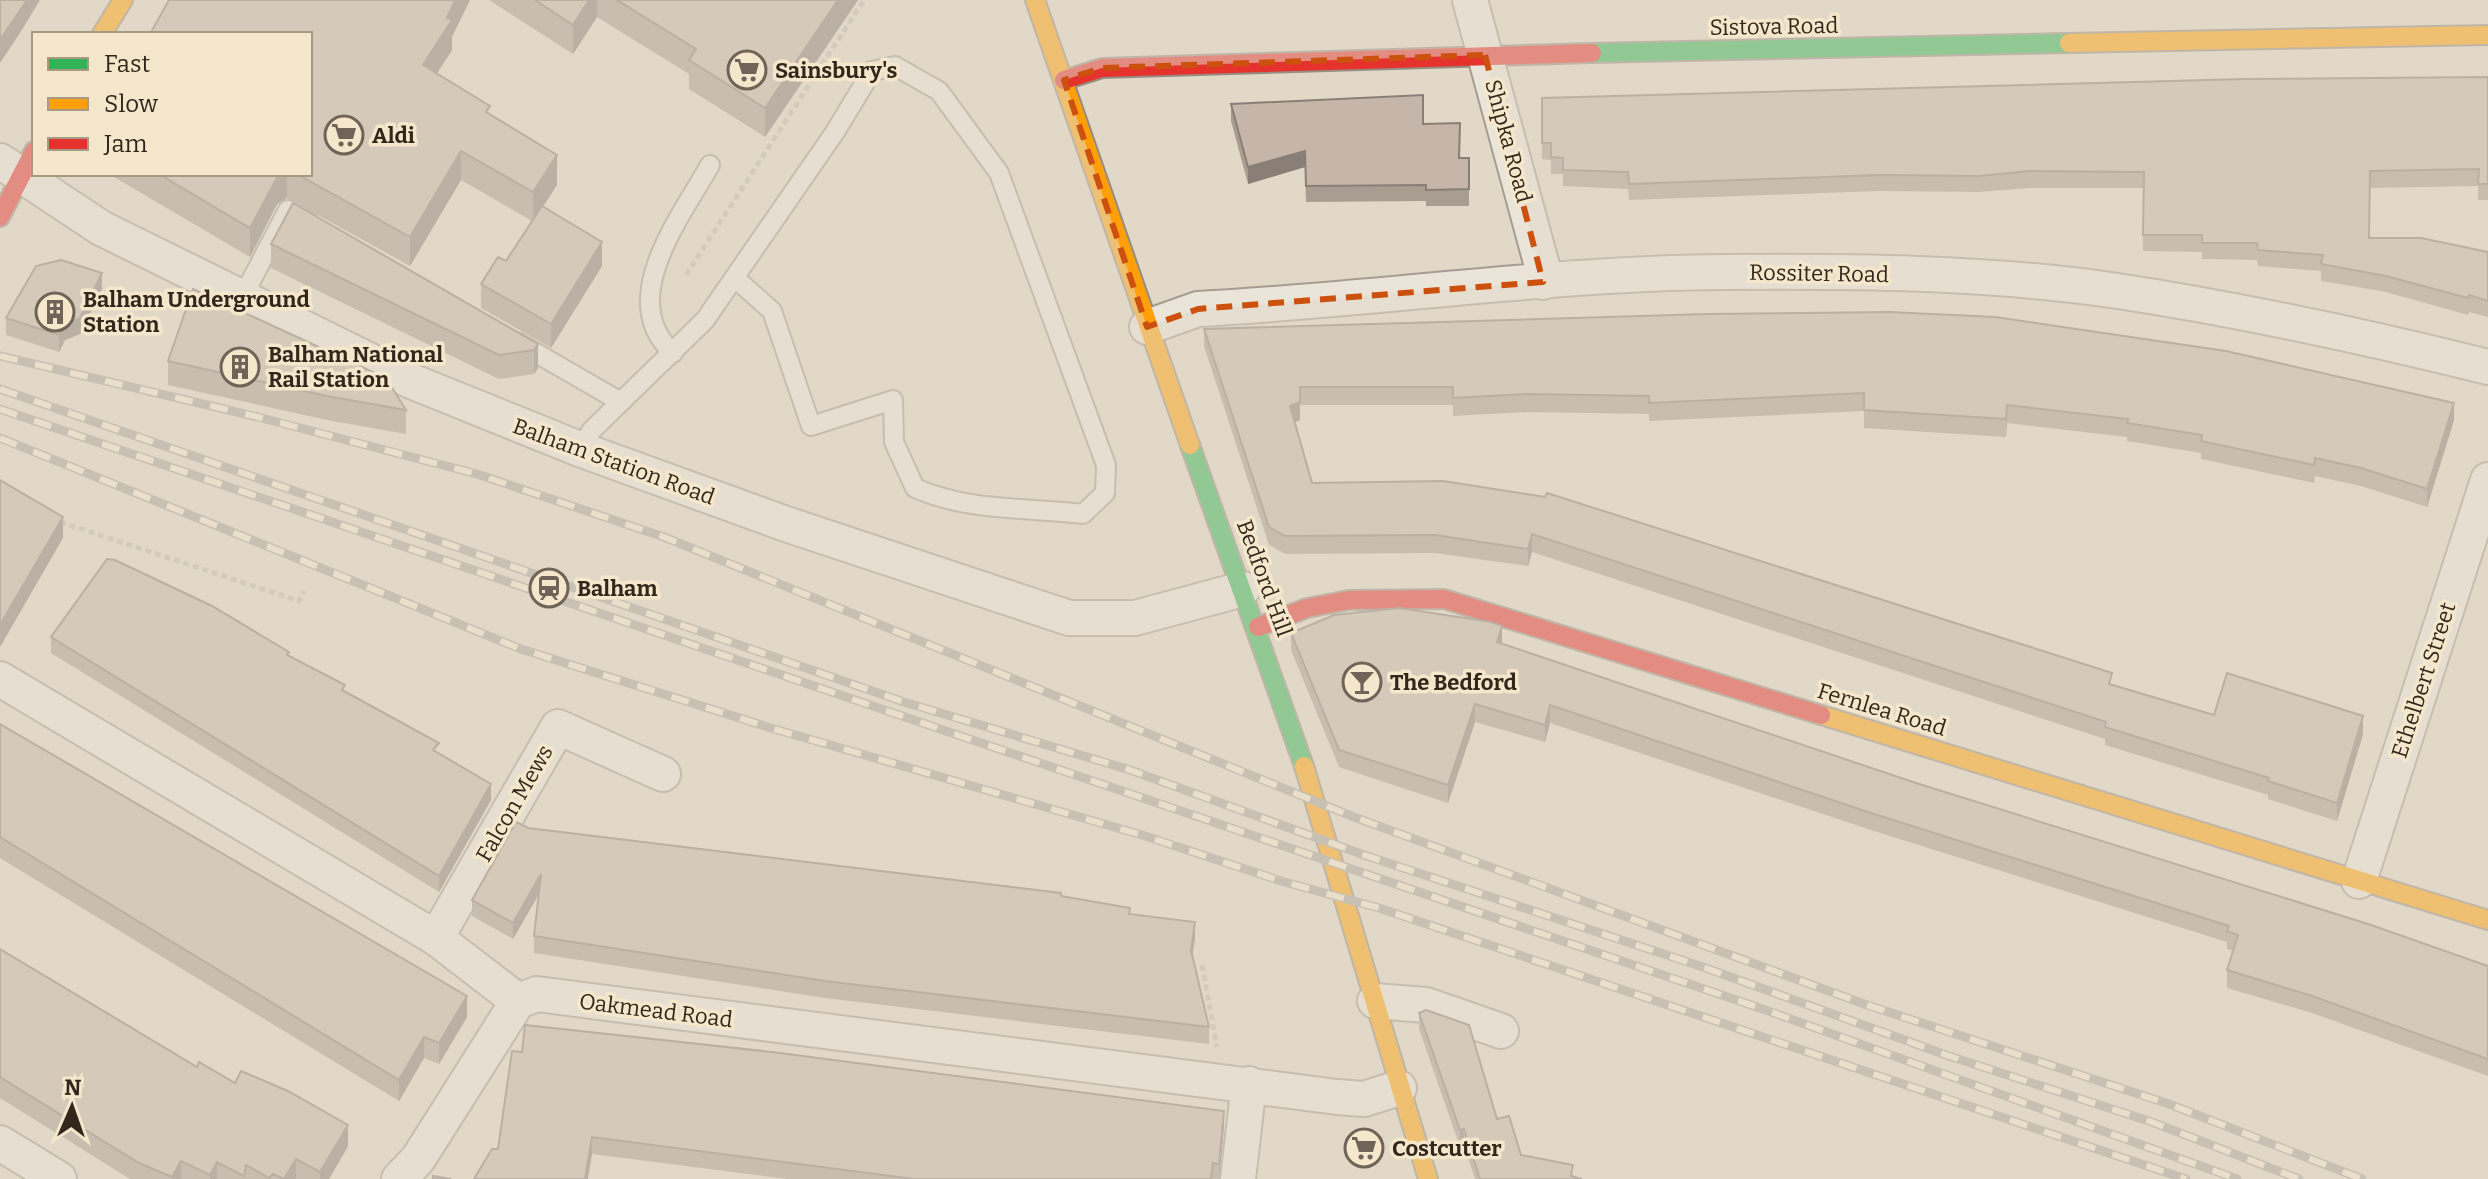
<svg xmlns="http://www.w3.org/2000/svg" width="2488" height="1179" viewBox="0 0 2488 1179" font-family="Bitter,serif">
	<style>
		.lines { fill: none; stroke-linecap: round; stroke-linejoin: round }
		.lane-casing { stroke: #a69d92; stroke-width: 22 }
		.street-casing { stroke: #a69d92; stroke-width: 38 }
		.fast-casing { stroke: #968d82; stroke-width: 22 }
		.slow-casing { stroke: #968d82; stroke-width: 22 }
		.jam-casing { stroke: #968d82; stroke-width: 22 }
		.path { stroke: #c1bab1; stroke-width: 5; stroke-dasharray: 6 4; stroke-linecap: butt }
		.lane { stroke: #eae4d9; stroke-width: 18 }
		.street { stroke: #eae4d9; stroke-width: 34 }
		.fast { stroke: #30b455; stroke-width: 18 }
		.slow { stroke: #ff9f0a; stroke-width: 18 }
		.jam { stroke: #e5322d; stroke-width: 18 }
		.rail-casing { stroke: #a8a29a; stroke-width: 9 }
		.rail { stroke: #f4e7cc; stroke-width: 6; stroke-dasharray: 18; stroke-linecap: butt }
		.wall { fill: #a99d91 }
		.shaded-wall { fill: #8a7f76 }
		.building { fill: #c5b6a9; stroke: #8a7f76; stroke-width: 2 }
		.marked { fill: none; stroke: #cd510e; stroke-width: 6; stroke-dasharray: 16 10; stroke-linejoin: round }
		.labels { text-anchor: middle; stroke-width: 7; stroke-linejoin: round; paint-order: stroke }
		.street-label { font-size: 22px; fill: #33261b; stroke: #f4e7cc }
		.poi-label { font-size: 22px; font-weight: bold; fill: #33261b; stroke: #f4e7cc; text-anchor: start }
	</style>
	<rect width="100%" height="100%" fill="#e2d8c8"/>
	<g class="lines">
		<g class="lane-casing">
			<g id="lane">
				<polyline points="242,298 288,210 308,221"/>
				<polyline points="517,342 621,402"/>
				<path d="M673 353C615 300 681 217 710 165"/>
				<path d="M582 450 591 431 705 320 835 132 872 71 895 66 939 91 999 173 1106 465 1105 493 1083 514C1024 507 970 512 915 488L894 442 893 400 811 426 772 311 736 279"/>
			</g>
		</g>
		<g class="street-casing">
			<g id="street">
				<polyline points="1470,0 1542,266 1543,282"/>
				<polyline points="0,161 101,228 411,381 582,450 786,524 1069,618 1135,618 1243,589"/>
				<path d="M1147 327 1198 309C1374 300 1550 273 1726 272 1853 271 1984 272 2111 290 2238 309 2363 336 2488 367"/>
				<polyline points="0,679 436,938 518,1001"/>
				<polyline points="2359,881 2488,480"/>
				<polyline points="436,938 558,727 663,774"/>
				<polyline points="518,1001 537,994 1337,1097 1364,1099 1399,1088"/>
				<polyline points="1375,1001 1426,1005 1501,1031"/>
				<polyline points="0,1143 59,1179"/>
				<polyline points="399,1179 418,1159 518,1001"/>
				<polyline points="1238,1179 1249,1084"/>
			</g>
		</g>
		<g class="fast-casing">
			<g id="fast">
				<polyline points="1592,53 2069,43"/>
				<polyline points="1190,445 1304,766"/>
			</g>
		</g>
		<g class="slow-casing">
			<g id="slow">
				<polyline points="1035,0 1190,445"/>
				<polyline points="102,34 123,0"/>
				<polyline points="2069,43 2488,35"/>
				<polyline points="1821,715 2488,920"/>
				<polyline points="1304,766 1428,1179"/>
			</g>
		</g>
		<g class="jam-casing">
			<g id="jam">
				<polyline points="1064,80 1102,68 1592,53"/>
				<polyline points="0,217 34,151"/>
				<polyline points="1258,627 1307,608 1349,600 1444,599 1821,715"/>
			</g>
		</g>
		<g class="path">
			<polyline points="686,275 864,0"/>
			<polyline points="60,522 299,601 304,591"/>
			<polyline points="1202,965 1217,1047"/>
		</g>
		<use href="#lane" class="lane"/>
		<use href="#street" class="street"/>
		<use href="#fast" class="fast"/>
		<use href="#slow" class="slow"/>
		<use href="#jam" class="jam"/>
		<g class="rail-casing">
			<g id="rail">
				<polyline points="0,356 258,417 477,474 664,537 1354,817 1867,1005 2169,1104 2362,1179"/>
				<polyline points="0,389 904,702 1130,770 1364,855 1703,967 1946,1055 2152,1122 2299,1179"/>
				<polyline points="0,409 1757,1007 2237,1179"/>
				<polyline points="0,438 521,649 771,728 1142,835 1281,881 1379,908 2186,1179"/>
			</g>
		</g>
		<use href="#rail" class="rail"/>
	</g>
	<g class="wall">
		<polygon points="489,0 858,0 765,137 689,89 689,74 597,17 573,54"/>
		<polygon points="452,37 452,50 437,73 490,114 557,185 543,206 602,266 551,348 481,308 481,284 506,261 532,221 461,180 410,266 287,198 277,204 250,257 109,174 310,174"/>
		<polygon points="2488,77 2488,200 2478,200 2478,186 2370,188 2369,238 2488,252 2488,251 2488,317 2469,312 2468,315 2386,292 2321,281 2321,271 2258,266 2257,260 2202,259 2202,252 2143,251 2143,188 2030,188 1978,192 1879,191 1629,200 1628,189 1563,186 1563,174 1551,174 1551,160 1542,159 1542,98"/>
		<polygon points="1231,104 1459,158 1469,158 1469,206 1426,206 1426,201 1306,202 1305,167 1248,184 1231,121"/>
		<polygon points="271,244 538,344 538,368 534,374 499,379 271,268"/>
		<polygon points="102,289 80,334 65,340 59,352 6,335 6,318"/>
		<polygon points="1204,329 2454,420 2427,507 2361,486 2315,476 2314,483 2201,459 2201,453 2127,441 2127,437 2007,423 2006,437 1864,428 1864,411 1649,421 1649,414 1527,412 1453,416 1453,405 1300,405 1300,420 1295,422 1312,483 1443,481 2214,715 2363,734 2337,821 2268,799 2268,795 2105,745 2105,739 1532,552 1528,566 1435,553 1285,554 1269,545 1204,346"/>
		<polygon points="168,361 406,410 406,434 327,420 168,385"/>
		<polygon points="1291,633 1502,644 1916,783 2488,966 2488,1076 2312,1013 2227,988 2227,970 2233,951 2227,949 2227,942 1874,831 1550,723 1545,742 1475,722 1448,803 1339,767 1291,650"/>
		<polygon points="51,637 289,656 439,753 491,800 439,892 51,653"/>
		<polygon points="0,724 467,1017 439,1064 424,1058 399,1101 0,858"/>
		<polygon points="528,828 1061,896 1130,914 1195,938 1192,956 1209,1027 1209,1044 825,998 534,953 534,936 539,894 513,939 472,916 472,900"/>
		<polygon points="0,949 197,1067 348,1146 329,1179 130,1179 0,1098"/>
		<polygon points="1419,1013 1497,1119 1521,1155 1582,1179 1475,1179 1464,1145 1460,1147 1419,1029"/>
		<polygon points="512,1051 1224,1127 1219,1179 787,1179 592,1154 498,1149"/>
	</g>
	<g class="shaded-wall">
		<polygon points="27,0 40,0 20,33 0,63 0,40"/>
		<polygon points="455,0 470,0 452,37 452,50 423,95 423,65"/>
		<polygon points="589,0 597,0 597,17 573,54 573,25"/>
		<polygon points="838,0 858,0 765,137 765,108"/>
		<polygon points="461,151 461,180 410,266 410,237"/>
		<polygon points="1305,151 1305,167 1248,184 1248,167"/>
		<polygon points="557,155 557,185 533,222 533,192"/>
		<polygon points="279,174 287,174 287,198 277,204 250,257 250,228"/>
		<polygon points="602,242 602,266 551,348 551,324"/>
		<polygon points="102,273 102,289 80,334 65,340 59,352 59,335 65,324"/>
		<polygon points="538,344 538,368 534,374 534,350"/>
		<polygon points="1300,387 1300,420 1290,424 1290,406"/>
		<polygon points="2454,403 2454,420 2427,507 2427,489"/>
		<polygon points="2007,405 2007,423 2006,437 2006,419"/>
		<polygon points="63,517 63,538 0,647 0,625"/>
		<polygon points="1532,534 1532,552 1528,566 1528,549"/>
		<polygon points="1502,626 1502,643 1497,642"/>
		<polygon points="1475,704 1475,722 1448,803 1448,785"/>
		<polygon points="1550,705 1550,723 1545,742 1545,725"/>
		<polygon points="2363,716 2363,734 2337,821 2337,803"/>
		<polygon points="491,784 491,800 439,892 439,876"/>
		<polygon points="541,874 541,890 513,939 513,923"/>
		<polygon points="1195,922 1195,938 1191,966 1191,950"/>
		<polygon points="467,996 467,1017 439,1064 439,1043"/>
		<polygon points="424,1037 424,1058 399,1101 399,1080"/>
		<polygon points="1224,1111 1224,1127 1219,1179 1219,1164"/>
		<polygon points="348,1125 348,1146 329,1179 320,1179 320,1172"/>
		<polygon points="1464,1129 1464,1145 1460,1147 1460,1130"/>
		<polygon points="592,1137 592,1154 588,1179 585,1179"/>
		<polygon points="296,1159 296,1179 284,1179"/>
		<polygon points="181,1161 181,1179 172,1179 172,1177"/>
		<polygon points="217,1162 217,1179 210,1179 210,1175"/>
	</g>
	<g class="building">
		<polygon points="0,0 27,0 0,40"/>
		<polygon points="169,0 455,0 447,18 452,20 423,65 490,106 486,112 557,155 533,192 461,151 410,237 297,174 310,174 310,34 150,34"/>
		<polygon points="535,0 589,0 573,25"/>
		<polygon points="617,0 838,0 765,108 689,60 696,49"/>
		<polygon points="2488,77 2488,184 2478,184 2479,169 2370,171 2369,238 2421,238 2488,252 2488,251 2488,301 2469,295 2468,298 2386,276 2321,264 2323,255 2258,250 2257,243 2202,243 2202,235 2143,235 2144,172 2030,171 1978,176 1879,175 1629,184 1628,172 1563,170 1563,158 1551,157 1551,143 1542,143 1542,98 2245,79"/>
		<polygon points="1423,95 1423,124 1460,123 1459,158 1469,158 1469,189 1426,190 1426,185 1306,186 1305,151 1248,167 1231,104"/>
		<polygon points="159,174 279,174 250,228"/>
		<polygon points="293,203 538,344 534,350 499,355 271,244"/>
		<polygon points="542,206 602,242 551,324 481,284 498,257 506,261"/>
		<polygon points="61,260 102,273 80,318 65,324 59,335 6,318 36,266"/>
		<polygon points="193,289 386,378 406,410 327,396 168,361"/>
		<polygon points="1890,312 1995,317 2226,351 2454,403 2427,489 2361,468 2315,458 2314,465 2201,441 2202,435 2127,423 2128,419 2007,405 2006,419 1864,410 1864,393 1649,403 1649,396 1527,394 1453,398 1453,387 1300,387 1300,402 1290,406 1312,483 1443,481 1545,497 1547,493 2112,673 2109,684 2214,715 2227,673 2363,716 2337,803 2268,781 2269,778 2105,727 2106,722 1532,534 1528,549 1435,535 1285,536 1269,527 1204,329 1707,314"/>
		<polygon points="0,480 63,517 0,625"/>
		<polygon points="107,559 115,560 212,606 289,652 287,655 345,685 342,690 439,743 433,750 491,784 439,876 51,637"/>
		<polygon points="1399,608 1491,622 1502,626 1497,642 1916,783 2368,924 2488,966 2488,1059 2312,996 2227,970 2238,935 2227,931 2229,926 1874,814 1550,705 1545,725 1475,704 1448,785 1339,750 1291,633 1334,615"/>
		<polygon points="0,724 467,996 439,1043 424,1037 399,1080 0,837"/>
		<polygon points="516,822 528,828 1061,893 1061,896 1130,908 1129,914 1195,922 1191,950 1209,1027 825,981 534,936 541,874 513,923 472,900"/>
		<polygon points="0,949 197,1067 199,1062 235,1083 241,1071 288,1091 348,1125 320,1172 296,1159 284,1179 273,1174 269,1178 246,1165 244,1176 217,1162 210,1175 181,1161 172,1177 139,1163 0,1077"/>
		<polygon points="1426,1010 1469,1025 1497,1119 1509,1116 1521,1155 1573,1165 1571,1176 1582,1179 1480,1179 1464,1129 1460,1130 1419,1013"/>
		<polygon points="525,1025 772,1052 1224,1111 1219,1164 1213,1163 1211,1179 914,1179 592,1137 585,1179 474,1179 492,1149 498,1149 512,1051 522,1052"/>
		<polygon points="433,1176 451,1179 433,1179"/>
	</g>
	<path d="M0 0H2488V1179H0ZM1485 55 1543 282 1198 309 1147 327 1064 80 1102 68Z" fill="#e2d8c8" fill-opacity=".55" fill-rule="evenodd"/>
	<path class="marked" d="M1485 55 1543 282 1198 309 1147 327 1064 80 1102 68Z"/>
	<defs>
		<g id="supermarket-ring" transform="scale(2)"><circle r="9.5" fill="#f4e7cc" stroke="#706458" stroke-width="1.5"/><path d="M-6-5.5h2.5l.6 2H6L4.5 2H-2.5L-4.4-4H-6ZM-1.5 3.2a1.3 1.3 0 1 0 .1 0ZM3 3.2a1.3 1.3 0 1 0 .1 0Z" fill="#706458"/></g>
		<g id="building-ring" transform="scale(2)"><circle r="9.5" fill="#f4e7cc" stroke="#706458" stroke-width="1.5"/><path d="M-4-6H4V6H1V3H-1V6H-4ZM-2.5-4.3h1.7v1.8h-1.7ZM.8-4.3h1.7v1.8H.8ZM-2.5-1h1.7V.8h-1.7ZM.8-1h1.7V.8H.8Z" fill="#706458"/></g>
		<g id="station-ring" transform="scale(2)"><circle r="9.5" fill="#f4e7cc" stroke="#706458" stroke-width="1.5"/><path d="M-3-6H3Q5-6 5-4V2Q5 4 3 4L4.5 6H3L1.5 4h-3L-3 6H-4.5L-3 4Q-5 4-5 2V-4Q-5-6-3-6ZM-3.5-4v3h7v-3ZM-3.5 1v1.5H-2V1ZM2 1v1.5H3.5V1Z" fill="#706458"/></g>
		<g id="bar-ring" transform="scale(2)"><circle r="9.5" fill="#f4e7cc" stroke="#706458" stroke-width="1.5"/><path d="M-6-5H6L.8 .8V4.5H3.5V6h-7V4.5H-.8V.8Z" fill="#706458"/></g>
	</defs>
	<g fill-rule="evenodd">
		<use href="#supermarket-ring" x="747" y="70"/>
		<use href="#supermarket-ring" x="344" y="135"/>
		<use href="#building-ring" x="55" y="312"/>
		<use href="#building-ring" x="240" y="367"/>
		<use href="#station-ring" x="549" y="588"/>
		<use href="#bar-ring" x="1362" y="682"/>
		<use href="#supermarket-ring" x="1364" y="1148"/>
	</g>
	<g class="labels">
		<g class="street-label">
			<text transform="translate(1774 26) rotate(-1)" y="8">Sistova Road</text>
			<text transform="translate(1509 141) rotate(75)" y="8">Shipka Road</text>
			<text transform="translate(1819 273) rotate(1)" y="8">Rossiter Road</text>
			<text transform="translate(614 461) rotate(20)" y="8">Balham Station Road</text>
			<text transform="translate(1265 578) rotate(70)" y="8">Bedford Hill</text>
			<text transform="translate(2423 680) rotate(-72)" y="8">Ethelbert Street</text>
			<text transform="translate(1882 709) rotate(17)" y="8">Fernlea Road</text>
			<text transform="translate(514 803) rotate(-60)" y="8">Falcon Mews</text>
			<text transform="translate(656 1010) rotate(7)" y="8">Oakmead Road</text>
		</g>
		<g class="poi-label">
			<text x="775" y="78">Sainsbury's</text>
			<text x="372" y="143">Aldi</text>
			<text x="83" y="307">Balham Underground<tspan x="83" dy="25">Station</tspan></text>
			<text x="268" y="362">Balham National<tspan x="268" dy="25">Rail Station</tspan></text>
			<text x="577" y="596">Balham</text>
			<text x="1390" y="690">The Bedford</text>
			<text x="1392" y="1156">Costcutter</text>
		</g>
	</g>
	<rect x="32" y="32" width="280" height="144" fill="#f4e7cc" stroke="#a79a85" stroke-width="2"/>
	<rect x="48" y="58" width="40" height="12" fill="#30b455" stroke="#a79a85" stroke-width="2"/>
	<text x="104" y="72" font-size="24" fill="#33261b">Fast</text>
	<rect x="48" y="98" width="40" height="12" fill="#ff9f0a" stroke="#a79a85" stroke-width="2"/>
	<text x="104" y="112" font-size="24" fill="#33261b">Slow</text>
	<rect x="48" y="138" width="40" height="12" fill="#e5322d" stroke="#a79a85" stroke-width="2"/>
	<text x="104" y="152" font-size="24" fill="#33261b">Jam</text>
	<g transform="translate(72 1107) rotate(2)" stroke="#f4e7cc" stroke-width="6" paint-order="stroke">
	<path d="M0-6L14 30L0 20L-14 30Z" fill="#33261b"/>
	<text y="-12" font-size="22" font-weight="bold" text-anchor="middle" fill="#33261b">N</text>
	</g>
</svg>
